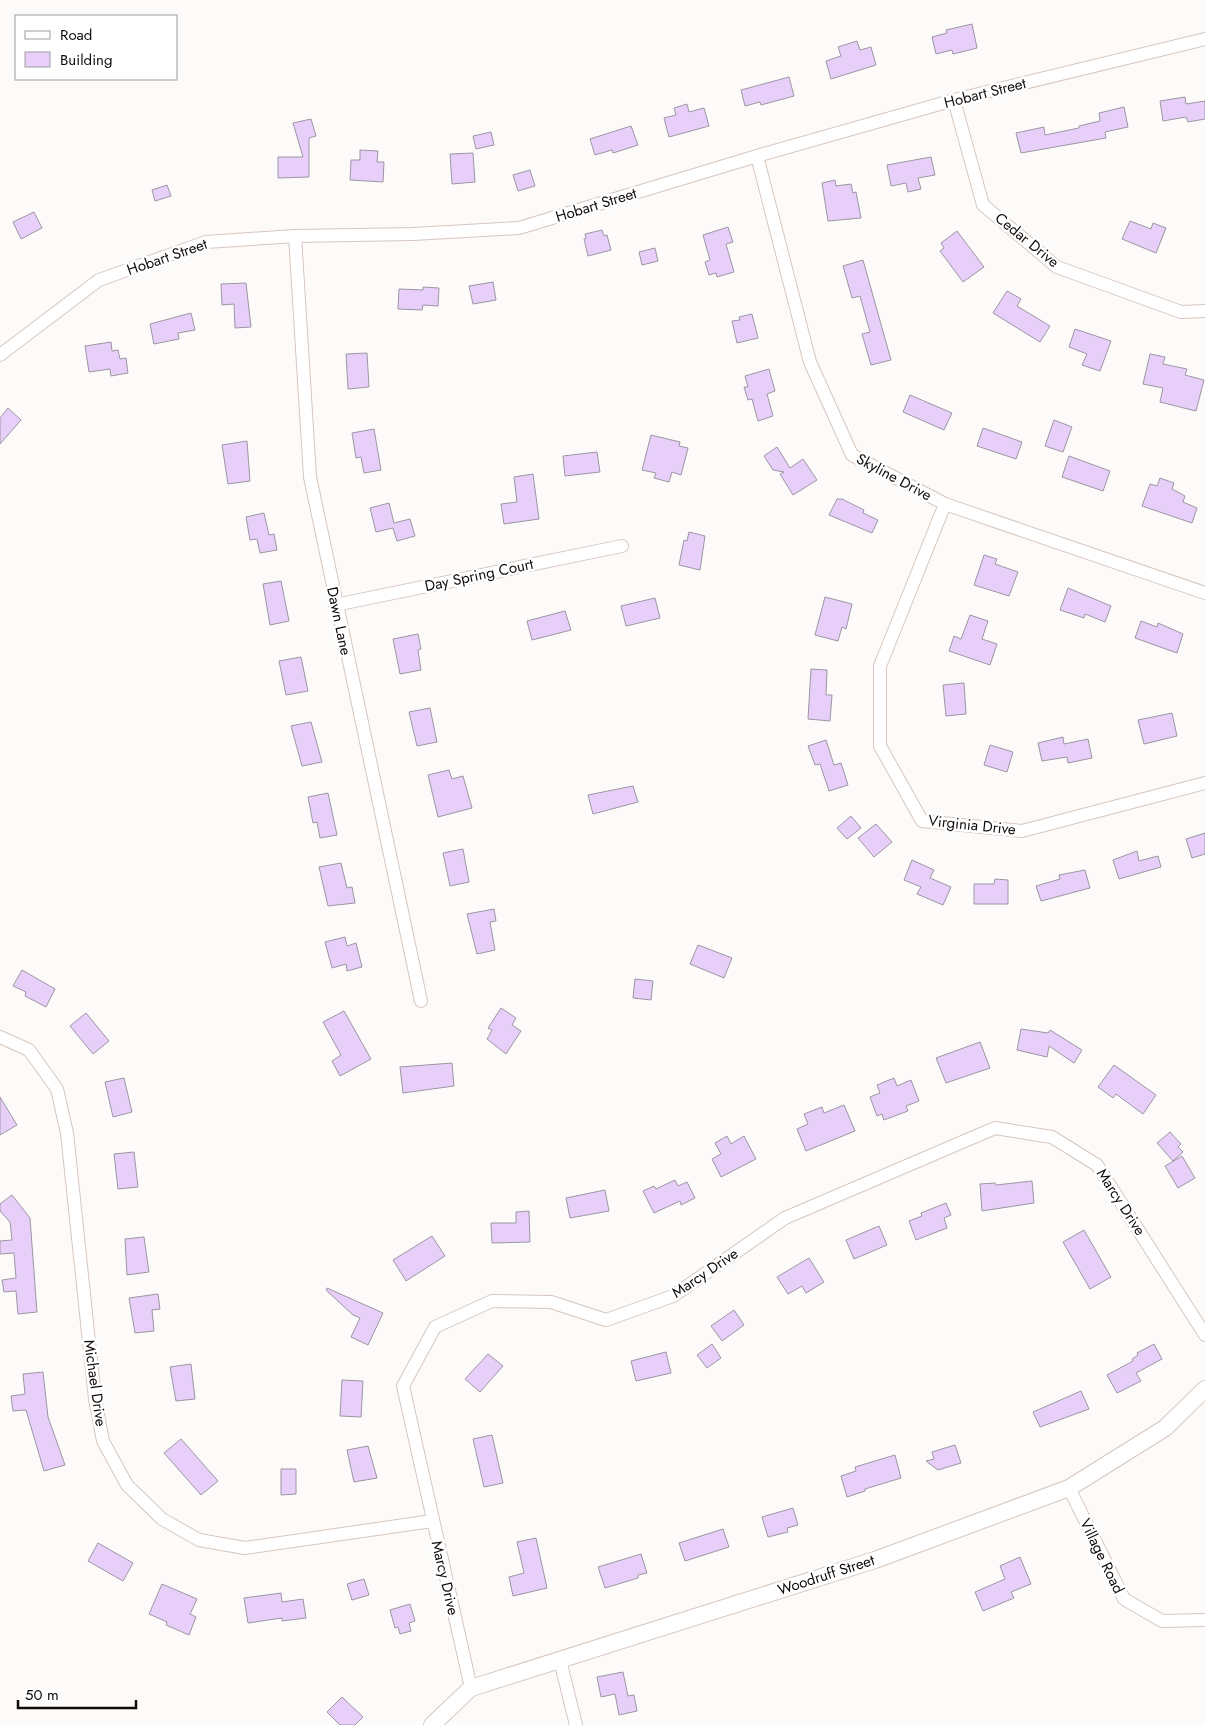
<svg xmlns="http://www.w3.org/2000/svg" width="1205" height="1725" viewBox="0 0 1205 1725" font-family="Jost,sans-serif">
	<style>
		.building { fill: #e7cffa; stroke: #9c96a2 }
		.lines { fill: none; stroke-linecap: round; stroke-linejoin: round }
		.minor-casing { stroke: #d5c7bf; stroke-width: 14 }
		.tertiary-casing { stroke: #d5c7bf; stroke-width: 18 }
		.minor { stroke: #fff; stroke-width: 12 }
		.tertiary { stroke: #fff; stroke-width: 16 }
		.labels { text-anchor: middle; stroke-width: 5; stroke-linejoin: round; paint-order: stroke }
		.street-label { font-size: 15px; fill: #100b09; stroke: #fff }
	</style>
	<rect width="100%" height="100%" fill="#fdfbf9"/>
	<g class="building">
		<polygon points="972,24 977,48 953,54 952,50 936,54 932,37 947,33 946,30"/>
		<polygon points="857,41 860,50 871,47 876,65 831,79 826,61 841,56 838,47"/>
		<polygon points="789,77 794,96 761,105 760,102 745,106 741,90"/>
		<polygon points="1185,97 1186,104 1205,101 1205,119 1188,122 1186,117 1163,121 1160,101"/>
		<polygon points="687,104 689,112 704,108 709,126 669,137 664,118 676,115 674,108"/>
		<polygon points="1124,107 1128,127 1105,132 1106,138 1021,153 1016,133 1044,127 1045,135 1079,128 1079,126 1100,121 1099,113"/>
		<polygon points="311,119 316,136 309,138 309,177 278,178 278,157 303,157 293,123"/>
		<polygon points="631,126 638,145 613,153 612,150 595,155 590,139"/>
		<polygon points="491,132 494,145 476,149 473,136"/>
		<polygon points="360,150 378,151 377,162 384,162 383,182 350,180 351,160 360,160"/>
		<polygon points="473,153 475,182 452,184 450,154"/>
		<polygon points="931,157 935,175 918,178 921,189 908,192 906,183 891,186 887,165"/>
		<polygon points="530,170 535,186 518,191 513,175"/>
		<polygon points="835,180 836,186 851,184 853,193 856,192 861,218 828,221 822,183"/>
		<polygon points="167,185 171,196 155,201 152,190"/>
		<polygon points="34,212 42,228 21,239 13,222"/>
		<polygon points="1130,221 1151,229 1153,223 1166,228 1156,253 1122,239"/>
		<polygon points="728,227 733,242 726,244 734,272 717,277 716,273 709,275 705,262 710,260 703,235"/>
		<polygon points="602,230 604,236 607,235 611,250 588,256 584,239 586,238 585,234"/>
		<polygon points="957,231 984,267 963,282 940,251 944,248 941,243"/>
		<polygon points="655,248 658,261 642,265 639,252"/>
		<polygon points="863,260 891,360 871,365 862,334 870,332 860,296 852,298 843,266"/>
		<polygon points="493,282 496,300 473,304 469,286"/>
		<polygon points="246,283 251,327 235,328 234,304 222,305 221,284"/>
		<polygon points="423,287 439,288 438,306 423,305 422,310 398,309 399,289 423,290"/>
		<polygon points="1007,291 1021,299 1017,306 1050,326 1040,342 993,313"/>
		<polygon points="191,313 195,330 178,333 179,339 154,344 150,324"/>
		<polygon points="752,314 758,338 737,343 732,321 740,320 739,317"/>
		<polygon points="1075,329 1111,341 1100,371 1082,365 1087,354 1069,347"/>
		<polygon points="111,342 112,351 118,350 120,359 126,358 128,373 111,376 110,369 89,372 85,346"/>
		<polygon points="367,353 369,387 348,389 346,354"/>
		<polygon points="1150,354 1165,357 1163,364 1187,369 1185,375 1204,380 1196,411 1160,402 1163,388 1143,384"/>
		<polygon points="769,369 775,391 767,394 773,416 758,421 752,399 748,400 744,387 748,387 745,376"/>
		<polygon points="910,395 952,413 944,430 903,412"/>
		<polygon points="8,408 21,420 0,444 0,418"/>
		<polygon points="1054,420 1072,427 1063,452 1045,446"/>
		<polygon points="983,428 1022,442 1016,459 977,446"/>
		<polygon points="374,429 381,470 364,473 361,457 356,458 352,433"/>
		<polygon points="651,435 680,442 679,446 688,448 681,475 672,472 669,482 654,478 656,473 642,470"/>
		<polygon points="247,441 250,481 228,484 222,445"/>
		<polygon points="777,447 790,468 803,459 817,480 793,495 780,474 784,472 773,470 764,456"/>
		<polygon points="597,452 600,472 565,476 563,456"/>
		<polygon points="1069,456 1110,471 1103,491 1062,477"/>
		<polygon points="533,474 539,519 504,524 501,504 517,502 514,477"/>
		<polygon points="1160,478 1174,483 1172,489 1185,496 1183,502 1197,508 1192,523 1142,506 1150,484 1157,486"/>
		<polygon points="837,499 842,499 864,510 863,513 878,520 872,533 829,515"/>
		<polygon points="389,503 394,523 410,519 415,536 397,541 393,528 376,532 370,508"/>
		<polygon points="264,513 269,535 274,534 277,550 260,553 257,539 250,540 246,517"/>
		<polygon points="689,532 705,536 700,570 679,565 684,540 687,541"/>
		<polygon points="984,555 997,559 995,564 1018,572 1009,596 974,585"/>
		<polygon points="281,581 289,621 270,625 263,584"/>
		<polygon points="1068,588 1111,606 1105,622 1085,614 1084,618 1060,610"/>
		<polygon points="825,597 852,604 846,629 842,627 838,641 815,635"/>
		<polygon points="655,598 660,618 626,626 621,606"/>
		<polygon points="565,611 571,630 532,640 527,621"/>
		<polygon points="970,615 988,621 982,639 997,644 990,665 949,651 954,636 961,639"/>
		<polygon points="1141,621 1157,627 1158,623 1183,634 1177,653 1135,638"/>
		<polygon points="418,634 421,649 418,650 421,670 400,674 393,639"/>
		<polygon points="301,657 308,691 286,695 279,661"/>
		<polygon points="811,669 827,670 826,695 832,695 830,721 808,719"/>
		<polygon points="964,683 966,714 946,716 943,685"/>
		<polygon points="430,708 437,742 417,746 409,712"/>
		<polygon points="1172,713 1177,736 1144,744 1138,720"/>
		<polygon points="311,722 322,762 302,766 291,726"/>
		<polygon points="1063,737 1064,744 1088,739 1092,758 1068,763 1067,757 1042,761 1038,743"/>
		<polygon points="826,740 834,765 841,763 848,785 829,791 820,764 815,765 808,746"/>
		<polygon points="990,745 1013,752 1007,772 984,765"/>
		<polygon points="449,770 452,779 463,776 472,808 438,817 428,775"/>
		<polygon points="633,786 638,802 593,814 588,795"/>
		<polygon points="328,793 337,835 320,838 317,822 313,823 308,797"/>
		<polygon points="851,816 861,828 847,839 837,828"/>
		<polygon points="876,824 892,842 874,857 858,838"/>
		<polygon points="1205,833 1205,854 1192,858 1186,839"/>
		<polygon points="463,849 469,882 450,886 443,853"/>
		<polygon points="1137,851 1139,861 1158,856 1161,867 1119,879 1113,860"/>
		<polygon points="912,860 934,870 930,878 951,887 943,905 917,894 921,887 904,880"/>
		<polygon points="341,863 347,888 352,887 355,903 328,906 319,867"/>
		<polygon points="1085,870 1090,888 1041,901 1036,886 1060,879 1059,875"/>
		<polygon points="995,879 1008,880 1008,904 974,904 974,884 994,884"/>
		<polygon points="494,909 496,921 490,922 495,950 477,954 467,914"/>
		<polygon points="345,937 347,946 356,943 362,967 347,971 346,964 332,968 325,942"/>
		<polygon points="698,945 732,958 724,978 690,964"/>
		<polygon points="22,970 55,989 46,1007 25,996 26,992 13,986"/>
		<polygon points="635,979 653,981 651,1000 633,998"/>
		<polygon points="501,1008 516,1018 512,1025 521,1031 506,1054 487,1039 492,1030 488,1028"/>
		<polygon points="344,1011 371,1059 340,1076 332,1061 341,1055 323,1022"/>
		<polygon points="86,1013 109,1041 93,1054 70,1026"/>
		<polygon points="1021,1029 1048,1033 1050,1030 1082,1050 1074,1063 1049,1046 1047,1057 1017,1050"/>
		<polygon points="980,1042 990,1068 946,1083 936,1058"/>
		<polygon points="452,1063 454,1086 403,1093 400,1067"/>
		<polygon points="1114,1065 1156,1095 1143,1114 1116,1094 1113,1098 1098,1087"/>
		<polygon points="124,1078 132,1112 113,1117 105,1082"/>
		<polygon points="894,1078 897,1086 911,1080 919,1101 906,1106 908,1111 884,1120 882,1114 877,1116 870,1097 880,1093 877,1085"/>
		<polygon points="0,1097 17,1125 0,1135"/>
		<polygon points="844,1105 855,1131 806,1151 797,1129 808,1124 804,1114 822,1107 824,1113"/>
		<polygon points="1170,1132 1181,1144 1178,1147 1183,1152 1173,1161 1157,1143"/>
		<polygon points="727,1136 731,1144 744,1136 756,1159 721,1177 712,1159 721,1154 715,1143"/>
		<polygon points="134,1152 138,1187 118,1189 114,1154"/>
		<polygon points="1182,1156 1195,1178 1178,1188 1165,1166"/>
		<polygon points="675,1180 678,1186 687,1182 695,1198 681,1205 680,1201 654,1213 643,1191 654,1186 656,1189"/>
		<polygon points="1032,1181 1034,1203 982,1211 980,1184 995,1183 996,1185"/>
		<polygon points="605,1190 609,1211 570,1218 566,1198"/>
		<polygon points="12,1195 30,1218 37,1312 18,1314 16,1291 4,1292 2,1280 16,1278 14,1253 0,1254 0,1241 12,1240 10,1222 0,1211 0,1204"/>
		<polygon points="946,1203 951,1215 944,1218 947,1228 916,1240 909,1221 922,1216 921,1213"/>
		<polygon points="529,1211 530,1242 492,1243 491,1223 516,1223 516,1212"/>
		<polygon points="879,1226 887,1245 854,1259 846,1240"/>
		<polygon points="1084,1230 1111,1277 1090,1289 1063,1242"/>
		<polygon points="432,1236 445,1256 406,1281 393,1260"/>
		<polygon points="144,1237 149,1272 127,1275 125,1239"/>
		<polygon points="809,1258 824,1282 806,1293 802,1286 788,1294 777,1277"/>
		<polygon points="327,1288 383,1313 368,1345 351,1337 360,1318 353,1315 326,1290"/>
		<polygon points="158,1294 160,1309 152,1310 154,1331 135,1333 129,1298"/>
		<polygon points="734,1310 744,1325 722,1341 711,1326"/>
		<polygon points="712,1344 721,1358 707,1368 697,1355"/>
		<polygon points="1154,1344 1162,1359 1136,1373 1141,1381 1117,1393 1107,1375 1133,1361 1132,1359 1138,1355 1137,1353"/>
		<polygon points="666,1352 671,1373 636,1381 631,1361"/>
		<polygon points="488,1354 503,1366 480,1392 465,1379"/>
		<polygon points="191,1364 195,1399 176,1401 170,1367"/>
		<polygon points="43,1372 48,1417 65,1465 44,1471 26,1410 13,1411 11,1396 25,1394 23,1374"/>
		<polygon points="342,1380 363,1381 361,1417 340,1416"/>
		<polygon points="1081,1391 1089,1409 1040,1427 1033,1412"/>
		<polygon points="492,1435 503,1483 484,1487 473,1439"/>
		<polygon points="181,1439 218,1481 201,1495 164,1453"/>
		<polygon points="955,1445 961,1463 938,1470 926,1461 934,1459 932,1452"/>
		<polygon points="368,1446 377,1478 354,1482 347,1450"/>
		<polygon points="895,1455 901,1478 865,1489 865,1491 847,1497 841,1476 856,1471 855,1467"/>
		<polygon points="281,1469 296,1469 296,1494 281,1495"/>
		<polygon points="793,1508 798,1525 787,1528 788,1532 768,1537 762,1517"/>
		<polygon points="723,1529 729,1547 685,1561 679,1543"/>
		<polygon points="536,1538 547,1588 513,1596 509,1577 524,1573 517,1542"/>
		<polygon points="98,1543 133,1563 123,1581 88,1561"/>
		<polygon points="641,1554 647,1573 638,1575 638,1578 605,1588 598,1567"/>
		<polygon points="1020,1557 1031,1584 1011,1592 1014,1598 983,1611 975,1592 1005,1579 1000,1566"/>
		<polygon points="364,1579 369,1595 352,1600 347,1584"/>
		<polygon points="162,1584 197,1599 190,1614 196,1617 189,1635 166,1625 167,1622 149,1614"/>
		<polygon points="281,1593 282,1602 303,1599 306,1618 282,1621 282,1618 248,1623 244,1598"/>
		<polygon points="410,1604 415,1621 409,1623 411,1631 400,1634 398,1627 395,1628 390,1610"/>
		<polygon points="623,1672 628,1696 634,1695 637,1711 619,1715 615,1694 601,1697 597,1677"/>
		<polygon points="342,1697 363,1717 355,1725 340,1725 327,1712"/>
	</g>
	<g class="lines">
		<g class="minor-casing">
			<g id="minor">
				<polyline points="954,100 983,205 1057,267 1181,312 1205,311"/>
				<polyline points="757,156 810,362 852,455 945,504 1205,593"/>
				<polyline points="295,236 310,477 421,1001"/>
				<polyline points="0,355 99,280 206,242 295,236 413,234 519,228 757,156 954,100 1205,39"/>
				<polyline points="945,504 880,666 880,746 922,821 1022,831 1205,783"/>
				<polyline points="335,605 622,546"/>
				<polyline points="0,1037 29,1050 57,1089 67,1133 95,1399 103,1441 127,1485 162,1519 199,1540 245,1548 432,1521"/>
				<polyline points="1069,1488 1124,1599 1162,1621 1205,1620"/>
				<polyline points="560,1660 576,1725"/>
				<polyline points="471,1688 403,1386 435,1327 492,1301 551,1302 606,1320 673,1296 785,1218 995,1128 1052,1137 1097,1165 1205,1335"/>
			</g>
		</g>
		<g class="tertiary-casing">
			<polyline id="tertiary" points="432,1725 471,1688 875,1560 1069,1488 1165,1428 1205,1389"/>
		</g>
		<use href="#minor" class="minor"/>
		<use href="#tertiary" class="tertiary"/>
	</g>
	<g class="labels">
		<g class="street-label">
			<text transform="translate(985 93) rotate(-14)" y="5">Hobart Street</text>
			<text transform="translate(596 205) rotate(-17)" y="5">Hobart Street</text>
			<text transform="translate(1027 240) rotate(39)" y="5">Cedar Drive</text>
			<text transform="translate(167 257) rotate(-19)" y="5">Hobart Street</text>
			<text transform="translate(894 477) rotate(28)" y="5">Skyline Drive</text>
			<text transform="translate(479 575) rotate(-12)" y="5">Day Spring Court</text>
			<text transform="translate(339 621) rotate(78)" y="5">Dawn Lane</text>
			<text transform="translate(972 825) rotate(6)" y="5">Virginia Drive</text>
			<text transform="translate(1121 1202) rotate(57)" y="5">Marcy Drive</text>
			<text transform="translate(705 1273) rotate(-34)" y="5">Marcy Drive</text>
			<text transform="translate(95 1383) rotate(82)" y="5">Michael Drive</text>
			<text transform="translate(1102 1556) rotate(64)" y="5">Village Road</text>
			<text transform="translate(826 1575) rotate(-18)" y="5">Woodruff Street</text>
			<text transform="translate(445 1578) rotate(77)" y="5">Marcy Drive</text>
		</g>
	</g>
	<rect x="15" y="15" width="162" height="65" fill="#ffffff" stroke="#9f9d9d"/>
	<rect x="25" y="31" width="25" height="8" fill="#ffffff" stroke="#9f9d9d"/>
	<text x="60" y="40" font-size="15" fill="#100b09">Road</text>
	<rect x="25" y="52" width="25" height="15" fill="#e7cffa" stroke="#9f9d9d"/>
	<text x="60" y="65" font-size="15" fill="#100b09">Building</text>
	<path d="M18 1700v8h118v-8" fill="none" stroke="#100b09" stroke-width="2.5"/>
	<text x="25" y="1700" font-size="15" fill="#100b09" stroke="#ffffff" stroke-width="4" paint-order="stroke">50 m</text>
</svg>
